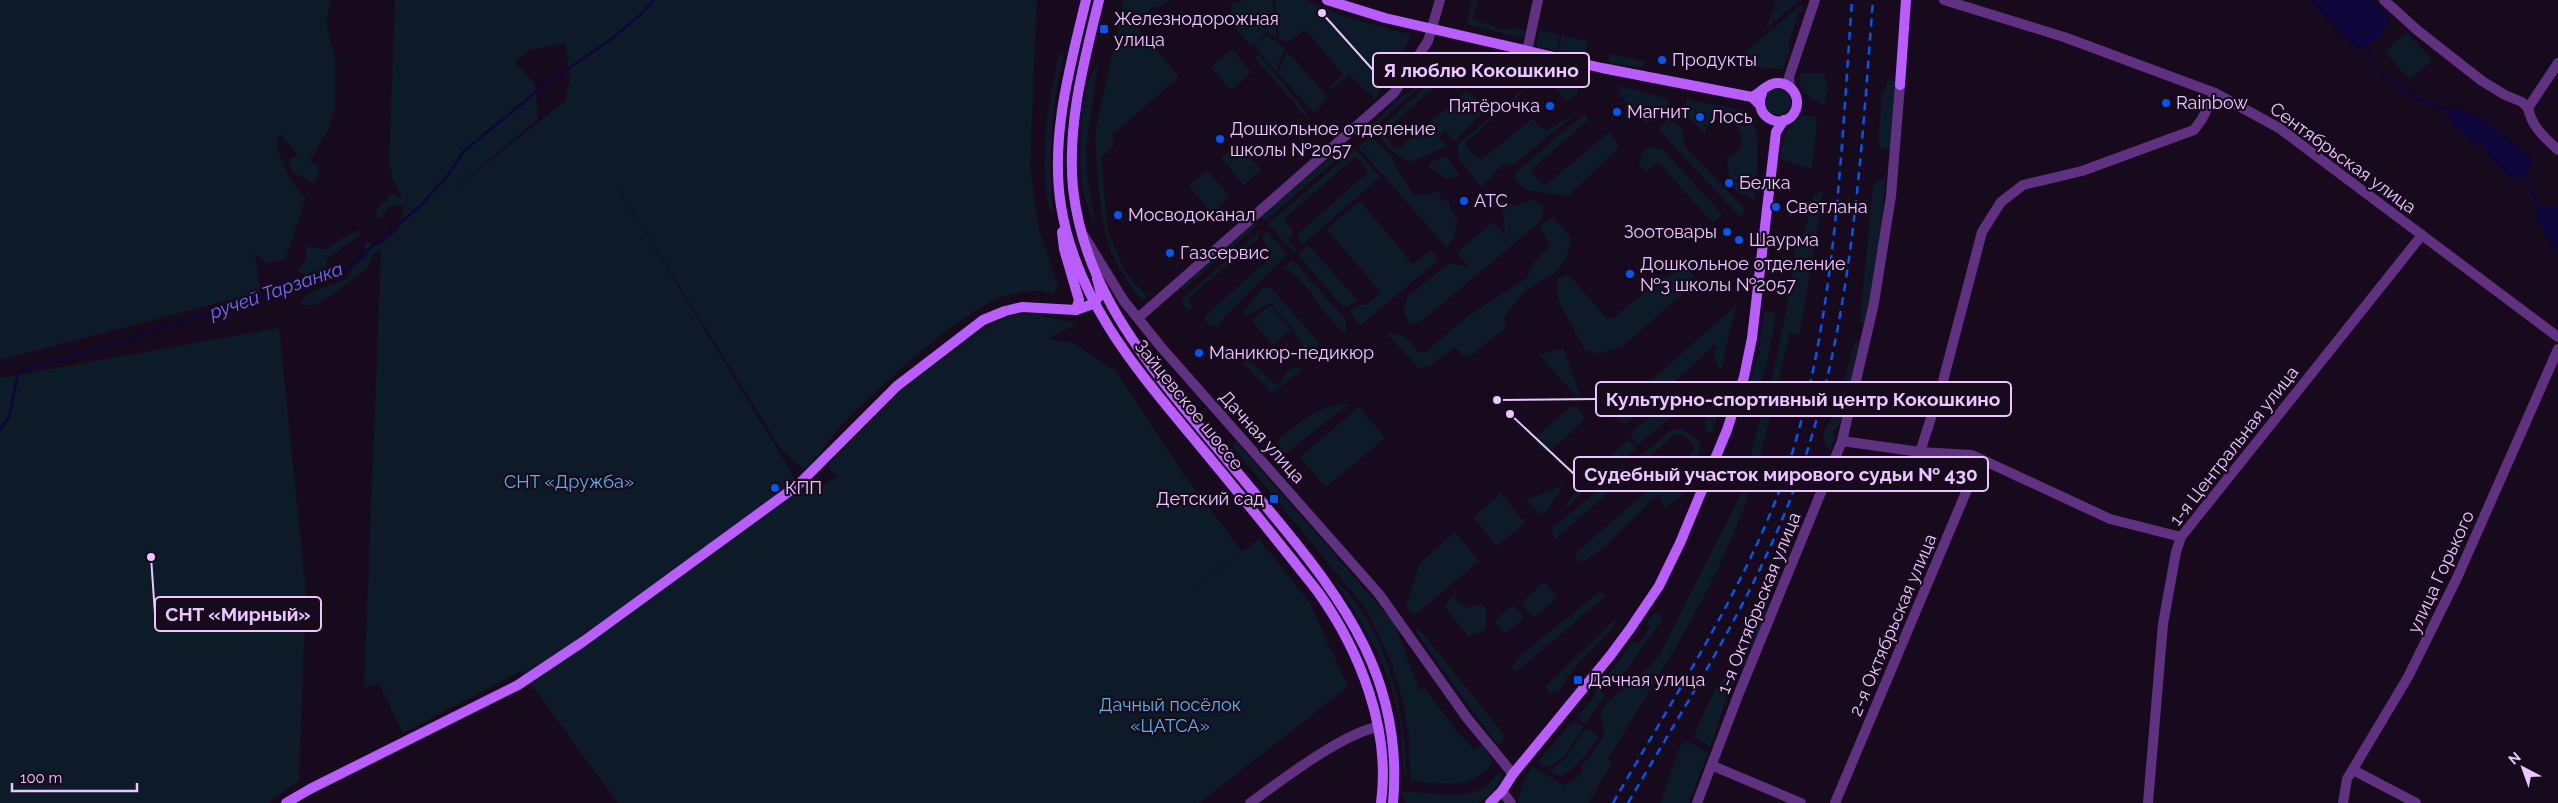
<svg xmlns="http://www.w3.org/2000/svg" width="2558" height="803" viewBox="0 0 2558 803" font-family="Raleway,sans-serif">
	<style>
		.green { fill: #0d1a27; fill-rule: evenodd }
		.water { fill: #0e053b }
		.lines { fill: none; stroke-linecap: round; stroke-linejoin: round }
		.stream { stroke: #0e053b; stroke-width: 2.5 }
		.street { stroke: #5f3180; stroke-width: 10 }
		.secondary { stroke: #b95dff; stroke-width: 10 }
		.rail { stroke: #0057f1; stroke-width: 2.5; stroke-dasharray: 8 6; stroke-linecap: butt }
		.poi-dot { fill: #0057f1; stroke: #180a1d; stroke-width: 2 }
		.labels { text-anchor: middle; stroke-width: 4.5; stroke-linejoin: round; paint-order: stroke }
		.poi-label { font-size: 18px; fill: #ebc6ff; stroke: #180a1d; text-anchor: start }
		.street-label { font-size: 18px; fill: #ebc6ff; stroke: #180a1d }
		.park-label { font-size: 18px; fill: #4abae7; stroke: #180a1d }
		.water-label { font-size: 19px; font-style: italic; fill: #6e6eff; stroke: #180a1d }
		.leader { fill: none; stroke: #ebc6ff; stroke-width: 2 }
		.callout-dot { fill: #ebc6ff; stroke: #180a1d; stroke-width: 2 }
		.callout { fill: #180a1d; stroke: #ebc6ff; stroke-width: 2 }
		.callout-label { font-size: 19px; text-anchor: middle; font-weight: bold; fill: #ebc6ff }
	</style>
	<rect width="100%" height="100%" fill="#180a1d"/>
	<g class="green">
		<polygon points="0,0 331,0 326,22 335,58 335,108 329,128 310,161 319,167 315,184 292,172 289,159 298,155 280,134 276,144 288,176 306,199 286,258 268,264 255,254 260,292 0,360"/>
		<path d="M395 0H1037L1030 166 1038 226 1058 286 1053 294C1035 286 1003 295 987 304 947 326 911 359 879 389 868 400 855 410 845 421 832 436 820 453 807 468L803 469 781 449 609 173 804 493 809 496 817 488 837 477 829 469V464L883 408 911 382 986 328 1009 316 1035 314 1077 324 1047 339 1073 343 1116 371 1185 476 1242 551 1167 608 1259 539 1310 603 1348 687 1199 803H618L521 671 403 733 379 683 364 688 381 249 377 250 370 260 368 269C350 280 332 296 313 306L300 303C312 285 334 288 350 276L351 269 368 255 364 245 367 241 378 246 398 230 404 208 400 205 389 207 382 218 375 217 378 207 392 193 403 199 393 179 389 161ZM565 43 570 78 565 101 448 194 538 119 535 84 515 62 530 50Z"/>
		<path d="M1124 0H1172L1155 8 1153 7 1135 24 1179 77 1112 135 1114 145 1101 158 1108 233 1127 274 1146 296 1160 286 1142 301C1130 285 1118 268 1110 249 1101 227 1094 153 1096 128Z"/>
		<polygon points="1245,0 1272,0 1277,38 1267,32 1251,46 1230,22 1231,4"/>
		<polygon points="1275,0 1306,0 1341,15 1412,35 1375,99 1349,75 1331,90 1329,87 1343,74 1305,30 1288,42 1279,39"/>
		<polygon points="1472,0 1478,0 1473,19 1499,29 1523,30 1526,33 1524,36 1520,38 1467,24"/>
		<polygon points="1777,0 1800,0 1765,29"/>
		<polygon points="1802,4 1803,11 1799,13 1788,45 1790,50 1783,69 1733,67 1742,55"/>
		<polygon points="1540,30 1560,35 1556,51 1536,46"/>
		<polygon points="2407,32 2432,60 2410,80 2385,52"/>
		<polygon points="1266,35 1285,48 1276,72 1254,45"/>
		<polygon points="1562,36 1588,41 1585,57 1558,51"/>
		<polygon points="1232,49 1251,72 1231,90 1211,67"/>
		<polygon points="1287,52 1328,97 1314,113 1278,73"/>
		<polygon points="1258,53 1305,110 1309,121 1256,59"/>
		<path d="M1059 54 1064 55C1050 107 1049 159 1053 212L1050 213C1038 161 1048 105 1059 54Z"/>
		<polygon points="1610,54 1611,54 1647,62 1640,68 1608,62"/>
		<polygon points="1438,60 1443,66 1362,138 1357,137 1356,134 1365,126 1374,123 1395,101 1417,87"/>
		<path d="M1098 64 1086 146 1087 176 1096 230C1092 217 1086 203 1083 189 1078 164 1079 81 1098 64Z"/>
		<path d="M1444 70 1448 75 1383 133 1395 148 1398 149 1466 91C1472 97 1485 100 1487 108L1454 141 1445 131 1438 137 1447 146 1411 162C1397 157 1382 145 1378 130Z"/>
		<polygon points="1554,71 1571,76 1578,82 1578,92 1567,102 1549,82"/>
		<path d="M1801 73H1824L1828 89 1824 106C1810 98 1796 91 1801 73Z"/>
		<polygon points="1890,79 1896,82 1890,149 1882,148 1878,145 1882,94"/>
		<polygon points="1621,86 1668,99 1670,103 1646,125 1621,96 1618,88"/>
		<path d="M1525 88 1526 90 1465 143 1470 152 1481 160 1533 118 1538 125 1547 130 1580 111 1512 166 1505 163C1495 170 1490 180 1481 187L1458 157V144Z"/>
		<circle cx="1778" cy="102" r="13"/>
		<path d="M1687 99C1706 105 1730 104 1748 113 1763 120 1756 184 1755 200L1741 194 1729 185 1727 154 1730 157C1757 141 1730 105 1707 126L1705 134 1684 113Z"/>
		<polygon points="1585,113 1588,120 1530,171 1545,186 1609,132 1619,145 1618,149 1568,196 1527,190 1516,181 1515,173"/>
		<polygon points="1802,115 1815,117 1817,124 1812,169 1779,159 1786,132"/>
		<polygon points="1669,119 1682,128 1685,147 1745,209 1742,215 1739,216 1729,205 1658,129"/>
		<path d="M1371 135 1378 144 1392 156C1394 171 1407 180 1413 194L1426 195 1440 191V198L1447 201 1458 222 1453 239 1447 248 1358 147Z"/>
		<polygon points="1239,143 1261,170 1244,185 1221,158"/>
		<polygon points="1347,143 1352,147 1265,221 1260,216"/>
		<polygon points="1649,147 1663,150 1722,214 1713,223 1658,162 1647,171 1639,165 1642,154"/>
		<polygon points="1355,149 1380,177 1300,247 1301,241 1297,235 1368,172 1359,159 1355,157 1284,219 1294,233 1287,240 1297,250 1293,252 1268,224"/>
		<polygon points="1446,156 1460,176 1447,179 1429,167 1429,163"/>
		<polygon points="1207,170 1230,197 1212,213 1189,186"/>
		<polygon points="1886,176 1877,269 1864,323 1860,323 1873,185"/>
		<path d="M1823 191 1800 335 1790 333C1774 397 1762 462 1738 523 1705 606 1654 683 1608 759L1612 762 1589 803H1517L1524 780 1532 766 1563 785 1573 781 1583 771 1582 764C1590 755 1602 745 1604 732 1605 723 1597 716 1604 707 1621 685 1645 677 1660 654L1742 492 1748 476 1753 445 1774 370 1787 306 1796 247 1805 229 1814 194Z"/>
		<polygon points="1506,199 1514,206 1533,199 1543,207 1542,220 1423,320 1410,325 1403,310 1409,295 1449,263 1469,267 1457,252 1493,222 1505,235 1503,209 1499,204"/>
		<polygon points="1360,201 1413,264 1431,250 1437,257 1436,262 1361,325 1355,320 1350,311 1360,304 1366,305 1381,293 1327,229"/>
		<polygon points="1553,217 1572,238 1566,258 1555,273 1525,291 1504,317 1506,328 1473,354 1463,357 1455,347 1431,365 1420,369 1385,332 1406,337 1419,353 1427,351 1469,315 1527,278 1534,262 1550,246 1539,227"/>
		<polygon points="1254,220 1259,224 1183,290 1180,288"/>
		<polygon points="361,230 359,236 327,259 326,269 308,277 297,271 306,259 306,246 326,250 340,239"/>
		<polygon points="1260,231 1258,239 1188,299 1193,308 1189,311 1183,305 1183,298"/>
		<polygon points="1267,232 1288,254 1230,311 1218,327 1209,325 1204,319 1206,315 1268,260 1272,253 1263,240 1263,234"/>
		<polygon points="1307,245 1312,249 1358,301 1344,307 1301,259 1299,255"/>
		<path d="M1293 260 1346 320V334C1322 317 1308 279 1284 267Z"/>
		<polygon points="1687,265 1696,282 1623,346 1599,354 1585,350 1558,300 1557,278 1569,275 1606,318 1612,319 1658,282"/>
		<polygon points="1264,287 1271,288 1319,343 1314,352 1305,350 1291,327 1270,303 1248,315 1244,313 1244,310"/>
		<polygon points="1270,305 1291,330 1273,345 1252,321"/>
		<polygon points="1737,305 1726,346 1723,367 1720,369 1714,358 1716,343 1649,406 1626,424 1618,420 1616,411"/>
		<polygon points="1764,311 1776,313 1768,359 1750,415 1742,413 1758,355"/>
		<polygon points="279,328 306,592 299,781 268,803 0,803 0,378"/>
		<path d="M1855 340 1862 342C1857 366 1851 416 1833 432L1835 440 1829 449 1825 444 1823 434 1836 409Z"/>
		<polygon points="1563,348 1583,403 1539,355"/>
		<polygon points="1245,356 1272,382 1280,385 1286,372 1296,366 1303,370 1272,393 1246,366 1243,362"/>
		<polygon points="1686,386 1698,386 1700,392 1638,445 1630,435 1646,419 1664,412"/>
		<polygon points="1724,394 1712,434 1705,430 1707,426 1704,425 1712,401"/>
		<path d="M1350 403 1285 454 1276 441C1302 421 1316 406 1350 403Z"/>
		<polygon points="1359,407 1385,438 1326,487 1300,457"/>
		<path d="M1570 407 1577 408 1584 416 1583 421 1549 452C1542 451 1536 445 1535 438Z"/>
		<path d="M1681 428 1700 441V450L1693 463 1690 480 1682 495 1665 508 1658 494 1598 553 1582 562 1575 559 1578 551 1695 450C1691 441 1685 434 1675 434L1555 539 1551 529 1670 431Z"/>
		<polygon points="1628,440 1637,449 1595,479 1558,516 1584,480"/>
		<path d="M1236 441 1395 624 1419 690 1424 688 1430 694 1459 735 1461 734 1474 750 1482 744 1493 762C1472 792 1443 783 1411 781L1408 730 1403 701 1392 664 1367 610 1233 447Z"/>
		<polygon points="1564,485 1546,512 1541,515 1525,500"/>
		<polygon points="1500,491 1525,523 1497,546 1473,518 1498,496"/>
		<polygon points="1455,532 1479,561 1414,616 1406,607 1419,564"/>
		<path d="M1333 578C1388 628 1403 705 1407 776H1404C1402 759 1402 743 1400 726 1392 670 1364 624 1333 578Z"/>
		<polygon points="1544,582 1558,597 1534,618 1521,603"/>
		<polygon points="1461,587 1454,598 1466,608 1480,604 1486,607 1486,630 1468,636 1444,606"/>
		<polygon points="1599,592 1605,594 1605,597 1516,672 1511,668 1522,654"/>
		<polygon points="1764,603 1768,604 1763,622 1743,668 1736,661 1744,647 1749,629"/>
		<polygon points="1513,605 1524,618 1506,634 1494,621"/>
		<polygon points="1655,612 1663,618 1617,684 1607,676 1633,642 1638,645 1650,627 1646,624"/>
		<polygon points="1615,619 1617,620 1613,628 1573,669 1560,690 1550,694 1545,687"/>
		<polygon points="1418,627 1505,736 1501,743 1496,743 1422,641 1416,632"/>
		<path d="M1732 667 1738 679C1722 697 1720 726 1710 747L1694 736C1704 711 1714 687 1732 667Z"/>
		<polygon points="1597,688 1606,695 1585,724 1577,717 1594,697"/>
		<path d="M1574 720 1584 727C1572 742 1565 764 1544 767L1537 763Z"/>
		<path d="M1586 728 1598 736C1595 748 1570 773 1560 776L1550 771 1565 759Z"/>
		<polygon points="1688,741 1708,753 1689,803 1661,803 1677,753 1681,745"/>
		<path d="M1501 771 1502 780 1490 795 1479 803H1406L1401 791C1421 792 1459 799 1477 791 1487 787 1494 778 1501 771Z"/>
	</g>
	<g class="water">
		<path d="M2310 0H2372L2390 17C2385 32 2375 46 2358 48L2344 38Z"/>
		<path d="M2453 108C2482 113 2507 138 2529 156L2532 161C2530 171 2522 177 2512 179L2492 159 2484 148 2467 139 2454 127 2447 114Z"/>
		<polygon points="2542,205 2551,209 2558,206 2558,254 2535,217 2537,206"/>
	</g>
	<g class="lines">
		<g class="stream">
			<polyline points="2364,47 2380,71 2407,93 2451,112"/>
			<polyline points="2522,171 2538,207"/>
			<polyline points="0,430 9,417 18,373 274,292 294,283 343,271 420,206 448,175 464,151 547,83 609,41 640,15 654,0"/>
		</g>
		<g class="street">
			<polyline points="1944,0 2064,37 2215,93 2279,128 2558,337"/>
			<polyline points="2384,0 2417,30 2482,81 2505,95 2522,102 2528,108"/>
			<polyline points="1527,51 1538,0"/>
			<polyline points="1790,88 1789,77 1815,0"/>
			<polyline points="2528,108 2558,63"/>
			<path d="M2528 108C2532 127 2544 137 2558 150"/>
			<polyline points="1084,236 1124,301 1161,347 1379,594 1467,718 1513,774"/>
			<polyline points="1138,318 1394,93 1428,41 1440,0"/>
			<polyline points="1842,441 1920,452 1972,455 2110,519 2181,537"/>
			<polyline points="1920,452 1943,381 1982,232 2001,202 2023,185 2082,171 2194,130 2202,119 2215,93"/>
			<polyline points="1713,766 1801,803"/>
			<polyline points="2353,770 2416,803"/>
			<polyline points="1502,791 1511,803"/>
			<path d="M1250 803C1282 780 1340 735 1377 727"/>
			<polyline points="1697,803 1739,693 1842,441 1874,303 1891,196 1900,85"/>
			<polyline points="1835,803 1980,459"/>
			<polyline points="2148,803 2163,624 2176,552 2181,537 2422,235"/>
			<polyline points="2343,803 2347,779 2408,677 2457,578 2558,349"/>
		</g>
		<g class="secondary">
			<path d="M1086 0C1070 66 1050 137 1061 206 1077 305 1143 377 1204 451 1243 498 1281 545 1318 592 1360 651 1391 729 1381 803"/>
			<path d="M1099 0C1084 62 1067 123 1073 188 1082 274 1130 342 1183 407 1213 443 1243 479 1273 515 1346 603 1404 682 1393 803"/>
			<polyline points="1327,0 1385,18 1602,68 1752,97 1759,104"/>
			<polyline points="1900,85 1906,0"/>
			<path d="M1752 97C1759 94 1764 87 1772 84 1787 79 1801 94 1796 109 1787 133 1751 119 1762 93"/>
			<polyline points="1062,232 1064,249 1079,300 1076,310"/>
			<polyline points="286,803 310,789 518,685 584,641 798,485 897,386 983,320 1005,311 1022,307 1076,310 1093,304 1101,294 1097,278"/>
			<polyline points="1490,803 1502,791 1513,774 1610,656 1630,629 1659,586 1680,543 1727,430 1744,377 1752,338 1776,132 1784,120"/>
		</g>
		<g class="rail">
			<path d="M1613 803C1674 696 1754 575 1791 457 1836 310 1841 152 1852 0"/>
			<path d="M1628 803C1692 693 1764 583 1804 461 1853 312 1861 155 1873 0"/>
		</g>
	</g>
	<g class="poi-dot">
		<rect x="1099" y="24" width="10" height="10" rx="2.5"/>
		<circle cx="1662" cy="60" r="5"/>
		<circle cx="2166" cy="103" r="5"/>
		<circle cx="1550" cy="106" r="5"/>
		<circle cx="1617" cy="112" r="5"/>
		<circle cx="1700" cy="117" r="5"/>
		<circle cx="1220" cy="139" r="5"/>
		<circle cx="1729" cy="183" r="5"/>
		<circle cx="1464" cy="201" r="5"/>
		<circle cx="1776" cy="207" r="5"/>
		<circle cx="1118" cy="215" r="5"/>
		<circle cx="1727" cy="232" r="5"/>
		<circle cx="1739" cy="240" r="5"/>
		<circle cx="1170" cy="253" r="5"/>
		<circle cx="1630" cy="274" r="5"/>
		<circle cx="1199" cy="353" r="5"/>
		<circle cx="775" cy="488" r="5"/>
		<rect x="1269" y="494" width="10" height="10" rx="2.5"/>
		<rect x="1573" y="675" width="10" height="10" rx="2.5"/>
	</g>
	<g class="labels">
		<g class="poi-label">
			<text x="1114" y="25">Железнодорожная<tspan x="1114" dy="21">улица</tspan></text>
			<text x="1672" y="66">Продукты</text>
			<text x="2176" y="109">Rainbow</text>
			<text x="1540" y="112" text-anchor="end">Пятёрочка</text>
			<text x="1627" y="118">Магнит</text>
			<text x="1710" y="123">Лось</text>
			<text x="1230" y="135">Дошкольное отделение<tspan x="1230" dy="21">школы №2057</tspan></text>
			<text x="1739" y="189">Белка</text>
			<text x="1474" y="207">АТС</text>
			<text x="1786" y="213">Светлана</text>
			<text x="1128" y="221">Мосводоканал</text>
			<text x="1717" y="238" text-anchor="end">Зоотовары</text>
			<text x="1749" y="246">Шаурма</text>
			<text x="1180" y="259">Газсервис</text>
			<text x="1640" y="270">Дошкольное отделение<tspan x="1640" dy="21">№3 школы №2057</tspan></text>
			<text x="1209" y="359">Маникюр-педикюр</text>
			<text x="785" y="494">КПП</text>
			<text x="1264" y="505" text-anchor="end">Детский сад</text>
			<text x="1588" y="686">Дачная улица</text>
		</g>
		<g class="street-label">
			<text transform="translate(2343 158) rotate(36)" y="6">Сентябрьская улица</text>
			<text transform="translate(1189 405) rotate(51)" y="6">Зайцевское шоссе</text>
			<text transform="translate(1262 437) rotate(48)" y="6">Дачная улица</text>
			<text transform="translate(2234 446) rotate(-52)" y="6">1-я Центральная улица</text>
			<text transform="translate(2441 572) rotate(-65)" y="6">улица Горького</text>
			<text transform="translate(1759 603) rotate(-68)" y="6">1-я Октябрьская улица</text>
			<text transform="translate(1893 625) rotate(-67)" y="6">2-я Октябрьская улица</text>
		</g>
		<g class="park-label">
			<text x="569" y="488">СНТ «Дружба»</text>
			<text x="1170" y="711">Дачный посёлок<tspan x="1170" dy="21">«ЦАТСА»</tspan></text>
		</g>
		<g class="water-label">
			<text transform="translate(276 290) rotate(-19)" y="7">ручей Тарзанка</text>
		</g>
	</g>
	<path class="leader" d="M1322 13L1373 70M1497 400L1596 399M1510 414L1574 474M151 557L155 614"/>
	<g class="callout-dot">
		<circle cx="1322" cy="13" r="5"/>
		<circle cx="1497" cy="400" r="5"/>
		<circle cx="1510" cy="414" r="5"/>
		<circle cx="151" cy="557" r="5"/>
	</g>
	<g class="callout">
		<rect x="1373" y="53" width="216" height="34" rx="5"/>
		<rect x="1596" y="382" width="415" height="34" rx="5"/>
		<rect x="1574" y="457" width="414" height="34" rx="5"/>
		<rect x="155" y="597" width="166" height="34" rx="5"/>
	</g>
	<g class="callout-label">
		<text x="1481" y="77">Я люблю Кокошкино</text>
		<text x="1803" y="406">Культурно-спортивный центр Кокошкино</text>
		<text x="1781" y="481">Судебный участок мирового судьи № 430</text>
		<text x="238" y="621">СНТ «Мирный»</text>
	</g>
	<g transform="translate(2523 768) rotate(319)" stroke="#180a1d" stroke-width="4" paint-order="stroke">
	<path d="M0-4L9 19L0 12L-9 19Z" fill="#ebc6ff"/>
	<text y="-8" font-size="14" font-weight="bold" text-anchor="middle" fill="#ebc6ff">N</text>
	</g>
	<path d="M12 783v8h125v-8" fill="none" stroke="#ebc6ff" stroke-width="2.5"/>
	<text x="20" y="783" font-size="15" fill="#ebc6ff" stroke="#180a1d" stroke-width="4" paint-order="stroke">100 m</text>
</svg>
